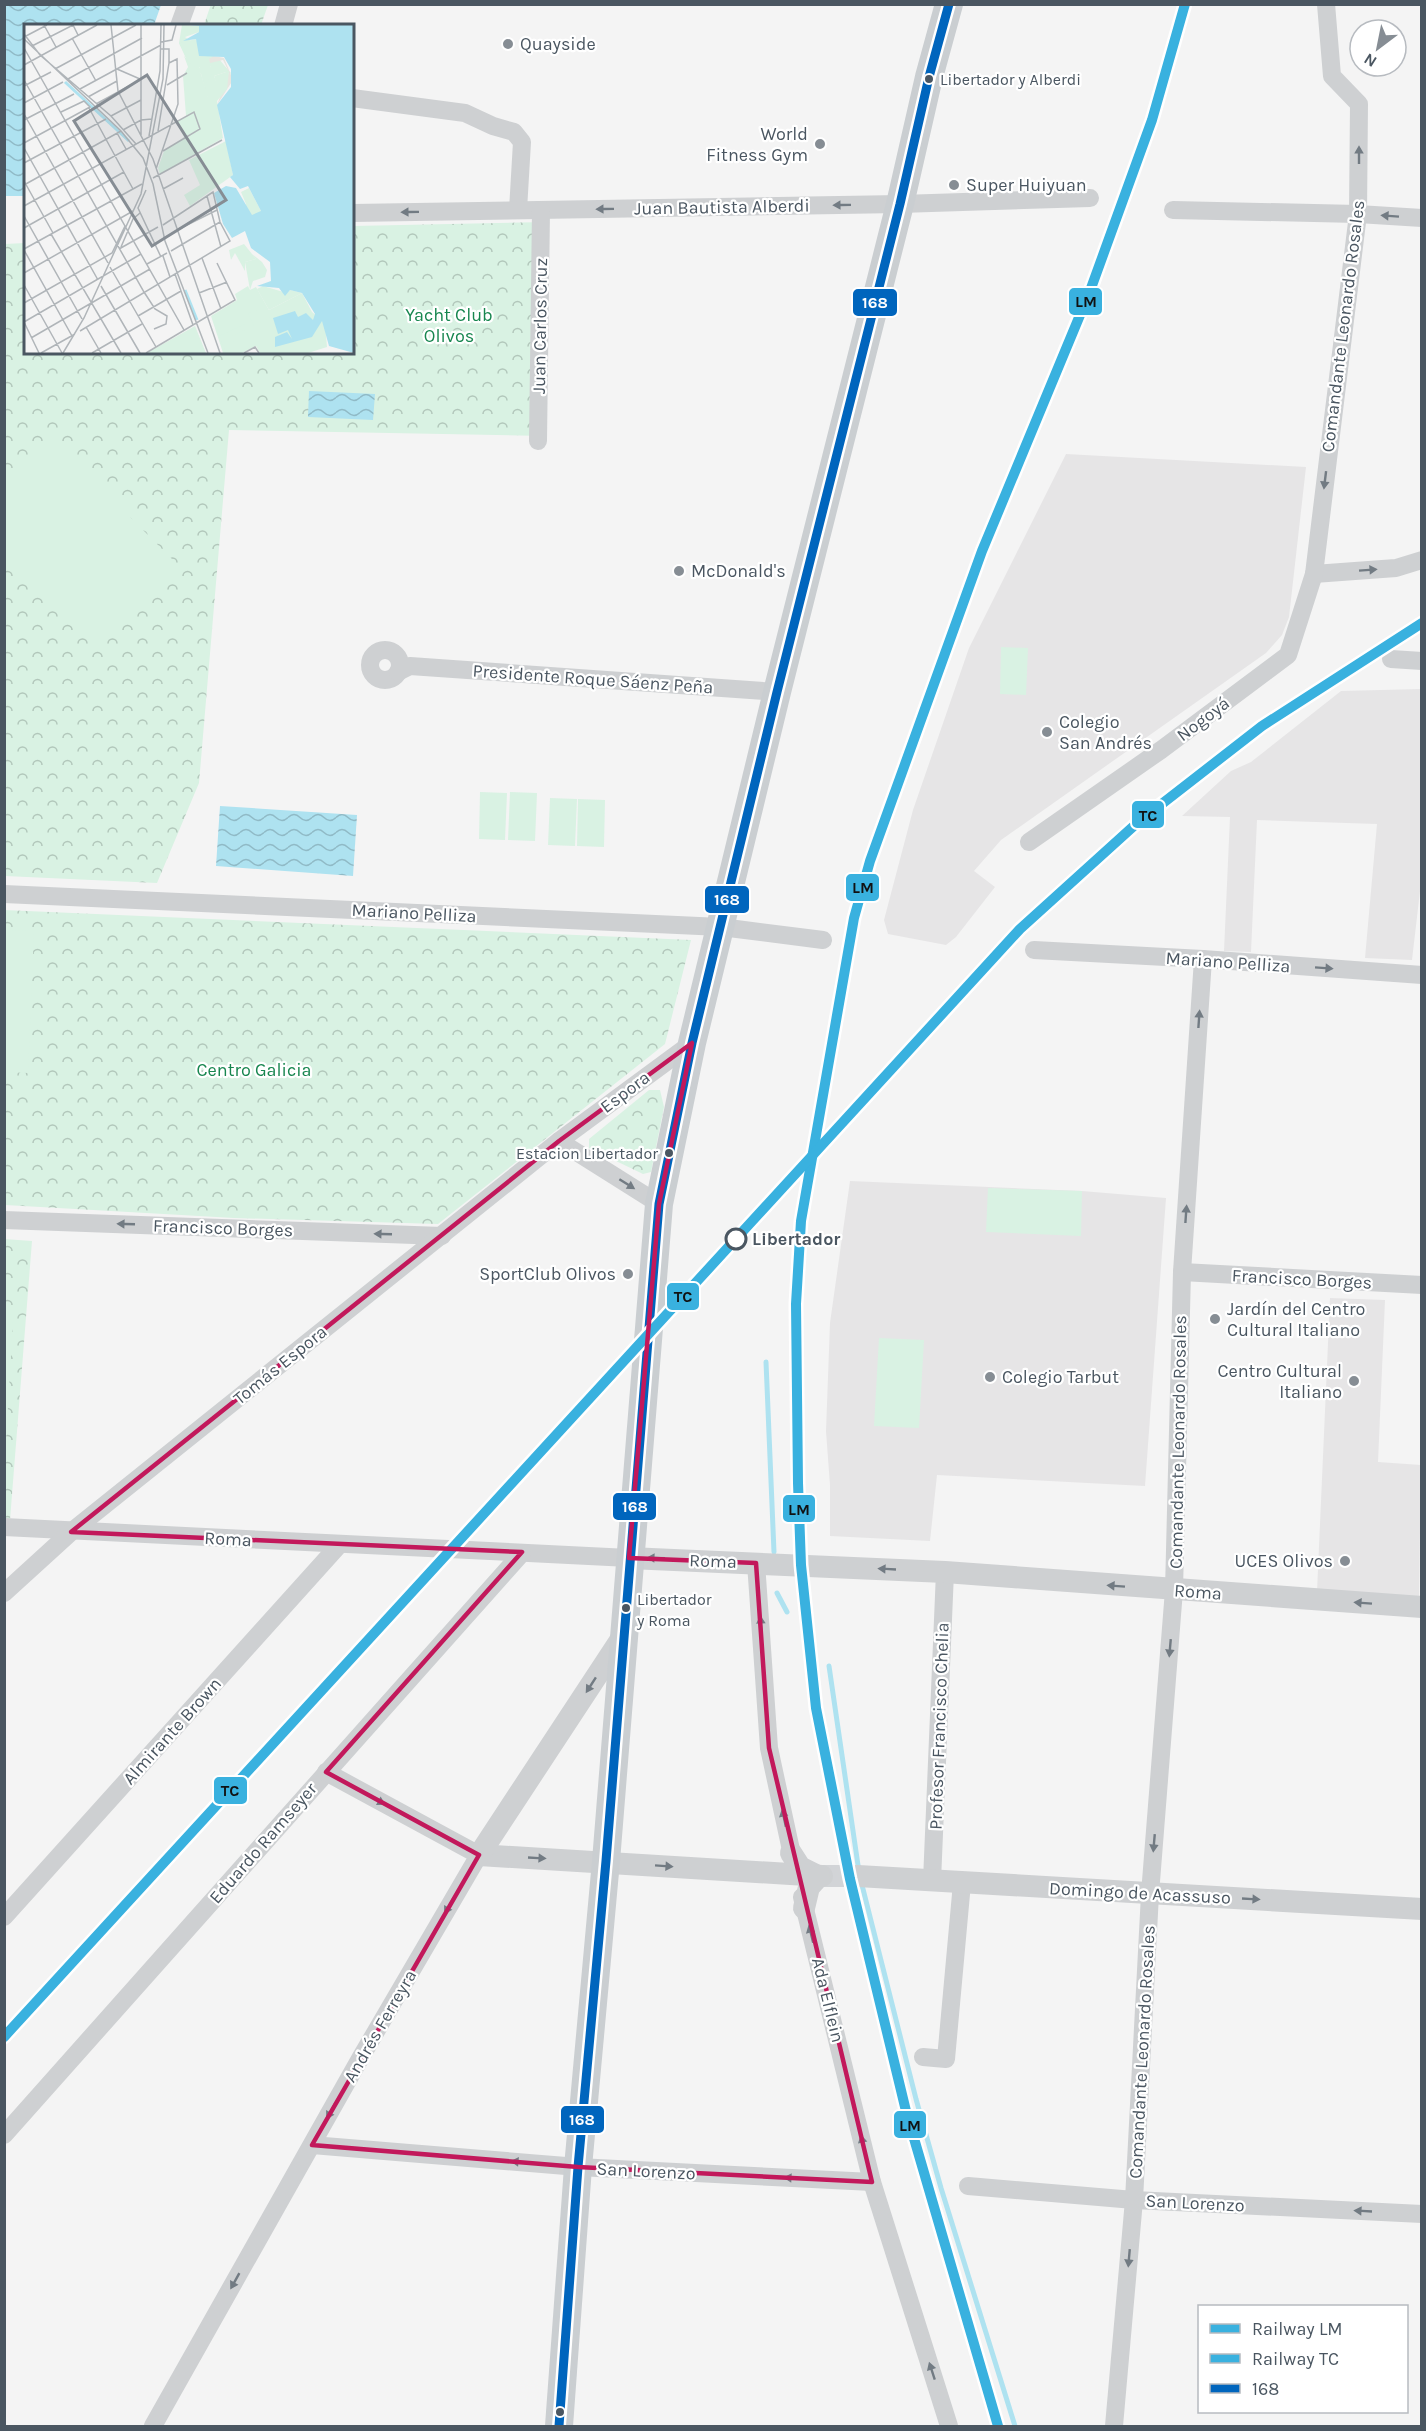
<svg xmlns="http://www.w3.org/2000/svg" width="1426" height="2431" viewBox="0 0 1426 2431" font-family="Karla,sans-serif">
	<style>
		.education { fill: #e6e5e6 }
		.park { fill: url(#park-crowns) }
		.pitch { fill: #d9f2e3 }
		.water { fill: url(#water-waves) }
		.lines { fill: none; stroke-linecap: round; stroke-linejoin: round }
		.stream { stroke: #aee2f0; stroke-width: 5 }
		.tertiary-tunnel { stroke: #d2d4d7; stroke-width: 22; stroke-dasharray: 22 11; stroke-linecap: butt }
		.minor { stroke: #ced0d2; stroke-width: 18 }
		.tertiary { stroke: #ced0d2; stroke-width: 22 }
		.primary { stroke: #caced1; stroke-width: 28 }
		.bus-1-casing { stroke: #fff; stroke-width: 14 }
		.bus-1 { stroke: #0065bd; stroke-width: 9 }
		.rail-1-casing { stroke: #fff; stroke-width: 15 }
		.rail-2-casing { stroke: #fff; stroke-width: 15 }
		.rail-1 { stroke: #39b1df; stroke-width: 10 }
		.rail-2 { stroke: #39b1df; stroke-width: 10 }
		.oneway { fill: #727b83 }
		.marked { fill: none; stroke: #c2185b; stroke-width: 4.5; stroke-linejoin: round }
		.poi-dot { fill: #868d94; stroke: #fff; stroke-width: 2 }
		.bus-dot { fill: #4a5661; stroke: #fff; stroke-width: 2 }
		.stop-dot { fill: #fff; stroke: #4a5661; stroke-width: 3 }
		.labels { text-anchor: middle; stroke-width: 4.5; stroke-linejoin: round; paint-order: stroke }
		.bus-label { font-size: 16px; fill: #4a5661; stroke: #fff; text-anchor: start }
		.poi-label { font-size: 18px; fill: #4a5661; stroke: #fff; text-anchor: start }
		.street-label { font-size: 18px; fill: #4a5661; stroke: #fff }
		.park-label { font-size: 18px; fill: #17864f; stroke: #fff }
		.stop-label { font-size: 18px; font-weight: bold; fill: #4a5661; stroke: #fff; text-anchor: start }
		.inset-river { fill: none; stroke: #aee2f0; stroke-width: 3 }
		.inset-road { fill: none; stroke: #b0b5b9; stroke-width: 1.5 }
		.view { fill: #868d94; fill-opacity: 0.15; stroke: #868d94; stroke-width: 3 }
		.inset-edge { fill: none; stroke: #4a5661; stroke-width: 3 }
		.line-badge { stroke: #fff; stroke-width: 2 }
		.badge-label { font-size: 16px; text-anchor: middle; font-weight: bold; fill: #fff }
		.pale-badge-label { font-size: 16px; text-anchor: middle; font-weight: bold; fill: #111 }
	</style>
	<defs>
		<pattern id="park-crowns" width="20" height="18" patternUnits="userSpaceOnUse" patternTransform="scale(1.5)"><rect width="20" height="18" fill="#d9f2e3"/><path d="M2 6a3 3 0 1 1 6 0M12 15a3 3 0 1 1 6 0" fill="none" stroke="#b2c7bb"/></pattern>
		<pattern id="water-waves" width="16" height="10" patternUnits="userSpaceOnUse" patternTransform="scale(1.5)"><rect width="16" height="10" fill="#aee2f0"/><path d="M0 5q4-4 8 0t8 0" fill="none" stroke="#90bac6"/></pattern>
	</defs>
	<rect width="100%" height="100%" fill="#f4f4f4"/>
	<g class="education">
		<polygon points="1066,454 1306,467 1289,617 1282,635 1266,653 1001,840 974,871 995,887 956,937 946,945 888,934 884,920 913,810 969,648"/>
		<polygon points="1421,689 1422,874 1412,960 1365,958 1377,824 1257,820 1251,952 1224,951 1230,817 1182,816 1231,771 1251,762 1341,691"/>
		<polygon points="850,1181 1082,1191 1166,1198 1145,1486 937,1475 930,1541 830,1536 830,1485 826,1431 830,1323"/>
		<polygon points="1330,1298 1385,1300 1378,1462 1421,1465 1419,1597 1317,1592"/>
	</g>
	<g class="park">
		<polygon points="211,4 268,4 268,5 261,25 204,25"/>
		<polygon points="546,222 544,436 229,430 199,783 157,883 5,876 5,244 25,243 26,352 352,352 353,226"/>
		<polygon points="4,910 691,940 665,1044 438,1224 234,1218 5,1205"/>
		<polygon points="649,1090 660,1090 664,1107 651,1172 643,1174 589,1148 589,1139"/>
		<polygon points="4,1239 32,1241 10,1520 4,1519"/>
	</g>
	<g class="pitch">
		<polygon points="51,438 179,566 97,649 5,557 5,484"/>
		<polygon points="1001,647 1028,648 1026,695 1000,694"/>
		<polygon points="480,792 507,793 505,840 479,839"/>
		<polygon points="510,792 537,793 535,841 508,840"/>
		<polygon points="550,798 577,799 575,846 548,845"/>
		<polygon points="578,799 605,800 604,847 577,846"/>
		<polygon points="4,930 34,931 28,1073 5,1072"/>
		<polygon points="988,1188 1082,1191 1081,1236 986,1232"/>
		<polygon points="5,1319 13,1320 5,1459 4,1319"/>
		<polygon points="879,1338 924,1340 919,1428 874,1426"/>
	</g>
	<g class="water">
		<polygon points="4,5 161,5 154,25 26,26 25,196 5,196"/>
		<polygon points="309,391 375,394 373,420 308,417"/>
		<polygon points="220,806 357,815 353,876 216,866"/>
	</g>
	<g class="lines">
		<g class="stream">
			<polyline points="766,1362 774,1552"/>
			<polyline points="777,1593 787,1612"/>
			<polyline points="829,1666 859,1872"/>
			<polyline points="861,1881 916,2099 941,2188 1015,2426"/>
		</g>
		<polyline class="tertiary-tunnel" points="822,1876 858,1876"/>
		<g class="minor">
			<polyline points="179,26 187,4"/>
			<polyline points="283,26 289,4"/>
			<polyline points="352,98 465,113 493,126 514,132 522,142 518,210"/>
			<polyline points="1173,210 1358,214 1422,218"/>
			<polyline points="352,213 900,204 1090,198"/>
			<polyline points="538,441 541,210"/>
			<polyline points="1314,574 1396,568 1422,560"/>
			<circle cx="385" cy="665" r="15"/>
			<polyline points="1391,659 1422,661"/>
			<polyline points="398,672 410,666 777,692"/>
			<polyline points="1029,842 1161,750 1288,655 1314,574 1358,214 1359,104 1332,76 1326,4"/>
			<polyline points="4,894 721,927 823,940"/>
			<polyline points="1034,950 1203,959 1422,975"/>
			<polyline points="559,1141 659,1204"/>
			<polyline points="4,1220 442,1236"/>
			<polyline points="1182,1272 1422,1285"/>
			<polyline points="4,1527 629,1558"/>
			<polyline points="756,1563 769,1748 794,1864"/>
			<polyline points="4,1593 71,1532 559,1141 692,1043"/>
			<polyline points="932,1881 945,1572"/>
			<polyline points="802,1897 872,2182 949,2426"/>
			<polyline points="4,1917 340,1544"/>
			<polyline points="923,2057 946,2059 962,1883"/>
			<polyline points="4,2135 522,1553"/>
			<polyline points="312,2145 578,2167 872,2182"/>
			<polyline points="968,2186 1134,2200 1422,2214"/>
			<polyline points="153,2426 361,2057 479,1855 326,1772"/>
			<polyline points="1114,2426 1134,2200 1150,1894 1174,1590 1182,1272 1203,959"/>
		</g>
		<g class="tertiary">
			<polyline points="629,1558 945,1572 1422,1607"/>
			<polyline points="791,1853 800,1867 818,1876"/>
			<polyline points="479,1855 822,1876"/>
			<polyline points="479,1855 623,1636"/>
			<polyline points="858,1876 1422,1909"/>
			<polyline points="804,1908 809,1887 819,1876"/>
		</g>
		<polyline class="primary" points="559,2426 578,2167 606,1861 659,1204 692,1043 777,692 900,204 929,77 949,4"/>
		<g class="bus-1-casing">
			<polyline id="bus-1" points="559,2426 578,2167 606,1861 659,1204 692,1043 777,692 900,204 929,77 949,4"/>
		</g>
		<use href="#bus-1" class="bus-1"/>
		<g class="rail-1-casing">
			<polyline id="rail-1" points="998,2426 906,2111 850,1879 816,1708 801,1565 798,1483 796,1304 801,1221 854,918 870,861 982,551 1090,291 1152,120 1185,4"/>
		</g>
		<g class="rail-2-casing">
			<polyline id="rail-2" points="4,2037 1020,929 1136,824 1262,726 1422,623"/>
		</g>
		<use href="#rail-1" class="rail-1"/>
		<use href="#rail-2" class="rail-2"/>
	</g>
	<defs><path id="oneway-solid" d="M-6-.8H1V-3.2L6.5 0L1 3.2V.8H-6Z" transform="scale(1.5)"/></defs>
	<g class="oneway">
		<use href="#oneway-solid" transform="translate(1359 155) rotate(-90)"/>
		<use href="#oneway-solid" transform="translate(842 205) rotate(179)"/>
		<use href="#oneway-solid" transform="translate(605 209) rotate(179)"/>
		<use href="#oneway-solid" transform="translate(410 212) rotate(179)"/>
		<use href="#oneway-solid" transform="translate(1390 216) rotate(-176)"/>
		<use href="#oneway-solid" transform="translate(1325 480) rotate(97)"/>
		<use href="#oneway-solid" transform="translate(1368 570) rotate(-4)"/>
		<use href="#oneway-solid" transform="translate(1324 968) rotate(4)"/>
		<use href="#oneway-solid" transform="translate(1199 1019) rotate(-86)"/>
		<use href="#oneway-solid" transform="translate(627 1184) rotate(32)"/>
		<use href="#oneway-solid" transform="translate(1186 1214) rotate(-86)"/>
		<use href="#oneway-solid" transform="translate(126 1224) rotate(-178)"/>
		<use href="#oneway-solid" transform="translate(383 1234) rotate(-178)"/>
		<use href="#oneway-solid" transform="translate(656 1558) rotate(-178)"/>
		<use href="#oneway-solid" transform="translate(887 1569) rotate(-177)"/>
		<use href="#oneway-solid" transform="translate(1116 1586) rotate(-176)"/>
		<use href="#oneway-solid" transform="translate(1363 1603) rotate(-176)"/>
		<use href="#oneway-solid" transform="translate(761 1625) rotate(-94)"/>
		<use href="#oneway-solid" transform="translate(1170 1648) rotate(95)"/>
		<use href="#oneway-solid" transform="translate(591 1685) rotate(123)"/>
		<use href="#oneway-solid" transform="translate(377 1800) rotate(29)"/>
		<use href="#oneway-solid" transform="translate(784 1818) rotate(-102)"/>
		<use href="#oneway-solid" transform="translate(1154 1843) rotate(95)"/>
		<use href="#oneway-solid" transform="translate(537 1858) rotate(3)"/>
		<use href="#oneway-solid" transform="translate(664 1866) rotate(4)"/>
		<use href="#oneway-solid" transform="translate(1251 1899) rotate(3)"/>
		<use href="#oneway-solid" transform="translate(449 1906) rotate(120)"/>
		<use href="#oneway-solid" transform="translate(811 1934) rotate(-104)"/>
		<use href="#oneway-solid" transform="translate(331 2111) rotate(119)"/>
		<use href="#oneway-solid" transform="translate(863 2144) rotate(-103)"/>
		<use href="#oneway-solid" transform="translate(520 2162) rotate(-175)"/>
		<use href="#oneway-solid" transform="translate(793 2178) rotate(-177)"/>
		<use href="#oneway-solid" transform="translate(1363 2211) rotate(-177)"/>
		<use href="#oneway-solid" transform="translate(1129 2258) rotate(95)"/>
		<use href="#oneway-solid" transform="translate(235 2281) rotate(119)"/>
		<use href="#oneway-solid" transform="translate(932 2371) rotate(-108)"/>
	</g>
	<path class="marked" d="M692 1043 659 1204 629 1558 756 1563 769 1748 872 2182 578 2167 312 2145 479 1855 326 1772 522 1552 71 1532 559 1141Z"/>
	<g class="poi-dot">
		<circle cx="508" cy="44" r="6"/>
		<circle cx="820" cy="144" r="6"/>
		<circle cx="954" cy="185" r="6"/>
		<circle cx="679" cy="571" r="6"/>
		<circle cx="1047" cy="732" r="6"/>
		<circle cx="628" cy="1274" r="6"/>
		<circle cx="1215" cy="1319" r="6"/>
		<circle cx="990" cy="1377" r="6"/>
		<circle cx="1354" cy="1381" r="6"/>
		<circle cx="1345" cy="1561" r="6"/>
	</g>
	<g class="bus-dot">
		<circle cx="929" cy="79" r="5"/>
		<circle cx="669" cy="1153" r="5"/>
		<circle cx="626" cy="1608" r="5"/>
		<circle cx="560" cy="2412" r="5"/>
	</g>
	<circle class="stop-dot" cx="736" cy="1239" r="10"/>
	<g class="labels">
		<g class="bus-label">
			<text x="940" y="85">Libertador y Alberdi</text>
			<text x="658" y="1159" text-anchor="end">Estacion Libertador</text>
			<text x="637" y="1605">Libertador<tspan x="637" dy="21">y Roma</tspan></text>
		</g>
		<g class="poi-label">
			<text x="520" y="50">Quayside</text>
			<text x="808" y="140" text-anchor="end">World<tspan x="808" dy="21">Fitness Gym</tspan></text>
			<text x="966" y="191">Super Huiyuan</text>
			<text x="691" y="577">McDonald's</text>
			<text x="1059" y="728">Colegio<tspan x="1059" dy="21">San Andrés</tspan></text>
			<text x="616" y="1280" text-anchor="end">SportClub Olivos</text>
			<text x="1227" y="1315">Jardín del Centro<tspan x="1227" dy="21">Cultural Italiano</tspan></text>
			<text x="1342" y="1377" text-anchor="end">Centro Cultural<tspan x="1342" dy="21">Italiano</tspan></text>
			<text x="1002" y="1383">Colegio Tarbut</text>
			<text x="1333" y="1567" text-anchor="end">UCES Olivos</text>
		</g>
		<g class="street-label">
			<text transform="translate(722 207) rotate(-1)" y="6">Juan Bautista Alberdi</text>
			<text transform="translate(540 326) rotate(-89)" y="6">Juan Carlos Cruz</text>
			<text transform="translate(1343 326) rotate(-83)" y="6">Comandante Leonardo Rosales</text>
			<text transform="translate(593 679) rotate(4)" y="6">Presidente Roque Sáenz Peña</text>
			<text transform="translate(1203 719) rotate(-37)" y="6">Nogoyá</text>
			<text transform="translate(414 913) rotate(3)" y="6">Mariano Pelliza</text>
			<text transform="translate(1228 962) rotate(4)" y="6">Mariano Pelliza</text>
			<text transform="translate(625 1092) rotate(-37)" y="6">Espora</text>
			<text transform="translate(223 1228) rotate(2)" y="6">Francisco Borges</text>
			<text transform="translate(1302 1279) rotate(3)" y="6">Francisco Borges</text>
			<text transform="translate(280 1365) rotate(-39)" y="6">Tomás Espora</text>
			<text transform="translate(1178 1442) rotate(-89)" y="6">Comandante Leonardo Rosales</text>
			<text transform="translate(228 1539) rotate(3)" y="6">Roma</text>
			<text transform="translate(713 1561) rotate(2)" y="6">Roma</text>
			<text transform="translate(1198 1592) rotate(4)" y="6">Roma</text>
			<text transform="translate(939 1726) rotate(-88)" y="6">Profesor Francisco Chelia</text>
			<text transform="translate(172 1731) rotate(-48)" y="6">Almirante Brown</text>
			<text transform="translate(263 1843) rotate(-49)" y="6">Eduardo Ramseyer</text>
			<text transform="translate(1140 1893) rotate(3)" y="6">Domingo de Acassuso</text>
			<text transform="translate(828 2000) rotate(76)" y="6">Ada Elflein</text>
			<text transform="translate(380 2026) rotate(-60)" y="6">Andrés Ferreyra</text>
			<text transform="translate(1142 2052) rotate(-87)" y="6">Comandante Leonardo Rosales</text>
			<text transform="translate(646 2171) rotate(3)" y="6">San Lorenzo</text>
			<text transform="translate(1195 2203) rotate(3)" y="6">San Lorenzo</text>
		</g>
		<g class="park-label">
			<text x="449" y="321">Yacht Club<tspan x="449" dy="21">Olivos</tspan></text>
			<text x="254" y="1076">Centro Galicia</text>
		</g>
		<g class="stop-label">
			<text x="752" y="1245">Libertador</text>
		</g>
	</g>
	<g transform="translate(24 24)">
		<rect width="330" height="330" fill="#f4f4f4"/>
		<path d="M158 1 175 2V8L161 13 190 32 208 50 185 42 167 43 155 19ZM228 230 238 238 243 246 241 253 229 257 226 266 221 238 232 235ZM239 262 263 269 266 266 278 269 245 286 233 265Z" fill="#d9f2e3"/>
		<path d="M195 35 205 47 190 52 194 62 183 73 177 50 167 43 173 41 180 49ZM220 220 232 235 221 238V247L211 229 207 236 205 226Z" fill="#d9f2e3"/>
		<path d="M172 15 180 35 186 39 188 50 182 59 175 43 165 41 155 19Z" fill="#d9f2e3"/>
		<path d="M190 32 200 34 209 56 193 81 205 48 199 36 186 39 185 35Z" fill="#e7e6e1"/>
		<path d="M160 32 177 50 184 73V63L193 62 190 52 205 47 203 65 193 77 199 114 136 150 134 144 140 127 160 113 152 98 162 92 159 52 164 43ZM202 117 209 151 166 182 160 171 176 161 165 136ZM225 164 238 189 216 200 222 180 217 168ZM224 262 226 266 232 263 245 286 278 269 288 288 301 299 303 323 284 329H236L232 322 218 329H199L187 292 213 276 211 270Z" fill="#d9f2e3"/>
		<path d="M171 302 182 329H123Z" fill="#d9f2e3"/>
		<path d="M241 283 246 293 230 302 224 289ZM221 300 223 305 207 312 211 322 201 326 195 312Z" fill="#d9f2e3"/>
		<path d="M166 1H330V329L305 322 298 297 288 313 251 323V313L263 308 268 315 264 306 254 310 249 294 271 287 274 293 282 289 289 296 291 290 278 269 266 266 261 272 255 264 233 262 247 257 246 238 227 224 221 207 208 214 199 200 190 169 202 162 212 164 228 191 237 187 224 162 216 165 206 153 209 151 193 81 207 63V45L200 33 175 32 172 15 159 17 175 8V2Z" fill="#aee2f0"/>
		<path class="inset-river" d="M41 58 105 117M161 266 173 296"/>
		<path class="inset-road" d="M20 1 32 23M87 1 94 67 129 135 196 329M117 1V111M0 10 16 31 87 92 112 120M2 12 23 1M48 14 72 57M0 15 97 107 119 134 129 160 141 217 184 329M137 18 148 16 152 1M8 22 49 1 54 11M0 24 160 306M0 41 73 1M31 45 112 1M93 45 116 55M44 55 118 14M0 56 120 268 131 285 143 292 142 300 130 305M143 61 163 49M0 62 27 48M56 65 137 21M64 73 93 57M0 79 39 58M72 80 116 56M65 84 109 165M0 90 84 239M87 92 117 76M0 96 50 70M99 106 117 96 128 95M134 107 145 39V25H137M93 109 102 125M125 112 136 47 137 1M0 119 66 83 60 77 37 88M0 124 74 256M0 139 82 95M132 145 154 80 153 35 145 39M129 154 198 116M0 157 29 209M0 161 97 107M139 165 159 154M122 166 114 184 137 233M183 172 197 223M0 182 170 88 176 105 139 127M0 192 58 295M0 204 100 148M153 206 193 186M27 210 97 329M97 223 109 195 116 189M0 225 118 160M95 225 134 203M0 226 48 312M147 227 196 198M139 232 146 253M178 234 197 285M123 240 143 229M86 243 132 323M0 249 109 187M151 250 169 301M0 261 38 329M77 262 116 329M175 269 203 258M0 279 88 229 101 202M114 292 157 267M0 298 117 230M0 298 15 329M62 303 77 329M56 307 206 217 196 198 189 168 139 201M7 314 126 245M17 329 51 310M39 329 60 294 117 170 139 55 140 1M68 329 118 300M122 329 211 276 193 239M220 329 231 323 235 329"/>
		<path class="view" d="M123 51 202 176 128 222 50 97Z"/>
		<rect width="330" height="330" class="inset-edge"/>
	</g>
	<g class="line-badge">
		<rect x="1068" y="287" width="35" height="29" rx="6" fill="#39b1df"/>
		<rect x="852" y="288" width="46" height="29" rx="6" fill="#0065bd"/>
		<rect x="1131" y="800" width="34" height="29" rx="6" fill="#39b1df"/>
		<rect x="845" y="873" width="35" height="29" rx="6" fill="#39b1df"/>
		<rect x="704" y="885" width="46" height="29" rx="6" fill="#0065bd"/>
		<rect x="666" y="1282" width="34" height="29" rx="6" fill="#39b1df"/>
		<rect x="612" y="1492" width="45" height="29" rx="6" fill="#0065bd"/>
		<rect x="782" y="1494" width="34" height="29" rx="6" fill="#39b1df"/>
		<rect x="213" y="1776" width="35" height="29" rx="6" fill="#39b1df"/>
		<rect x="560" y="2105" width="45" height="29" rx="6" fill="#0065bd"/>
		<rect x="893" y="2110" width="34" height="29" rx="6" fill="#39b1df"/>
	</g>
	<g class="badge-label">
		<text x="875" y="308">168</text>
		<text x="727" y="905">168</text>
		<text x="635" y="1512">168</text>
		<text x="582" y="2125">168</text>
	</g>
	<g class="pale-badge-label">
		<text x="1086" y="307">LM</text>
		<text x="1148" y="821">TC</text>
		<text x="863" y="893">LM</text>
		<text x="683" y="1302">TC</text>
		<text x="799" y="1515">LM</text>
		<text x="230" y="1796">TC</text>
		<text x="910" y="2131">LM</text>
	</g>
	<rect width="1426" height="2431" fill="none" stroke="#4a5661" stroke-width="12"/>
	<rect x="1198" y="2305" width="210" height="108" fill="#ffffff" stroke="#b7bbc0" stroke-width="1.5"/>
	<rect x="1210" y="2324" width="30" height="9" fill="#39b1df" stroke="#b7bbc0" stroke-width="1.5"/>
	<text x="1252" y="2335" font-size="18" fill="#4a5661">Railway LM</text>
	<rect x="1210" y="2354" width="30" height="9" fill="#39b1df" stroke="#b7bbc0" stroke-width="1.5"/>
	<text x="1252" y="2365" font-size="18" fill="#4a5661">Railway TC</text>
	<rect x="1210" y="2384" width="30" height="9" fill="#0065bd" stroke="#b7bbc0" stroke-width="1.5"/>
	<text x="1252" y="2395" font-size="18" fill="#4a5661">168</text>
	<g transform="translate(1378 48) rotate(212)"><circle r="28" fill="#ffffff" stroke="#b7bbc0" stroke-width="1.5"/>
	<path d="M0-4.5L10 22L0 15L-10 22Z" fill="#868d94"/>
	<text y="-9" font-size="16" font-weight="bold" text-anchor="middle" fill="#4a5661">N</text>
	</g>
</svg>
